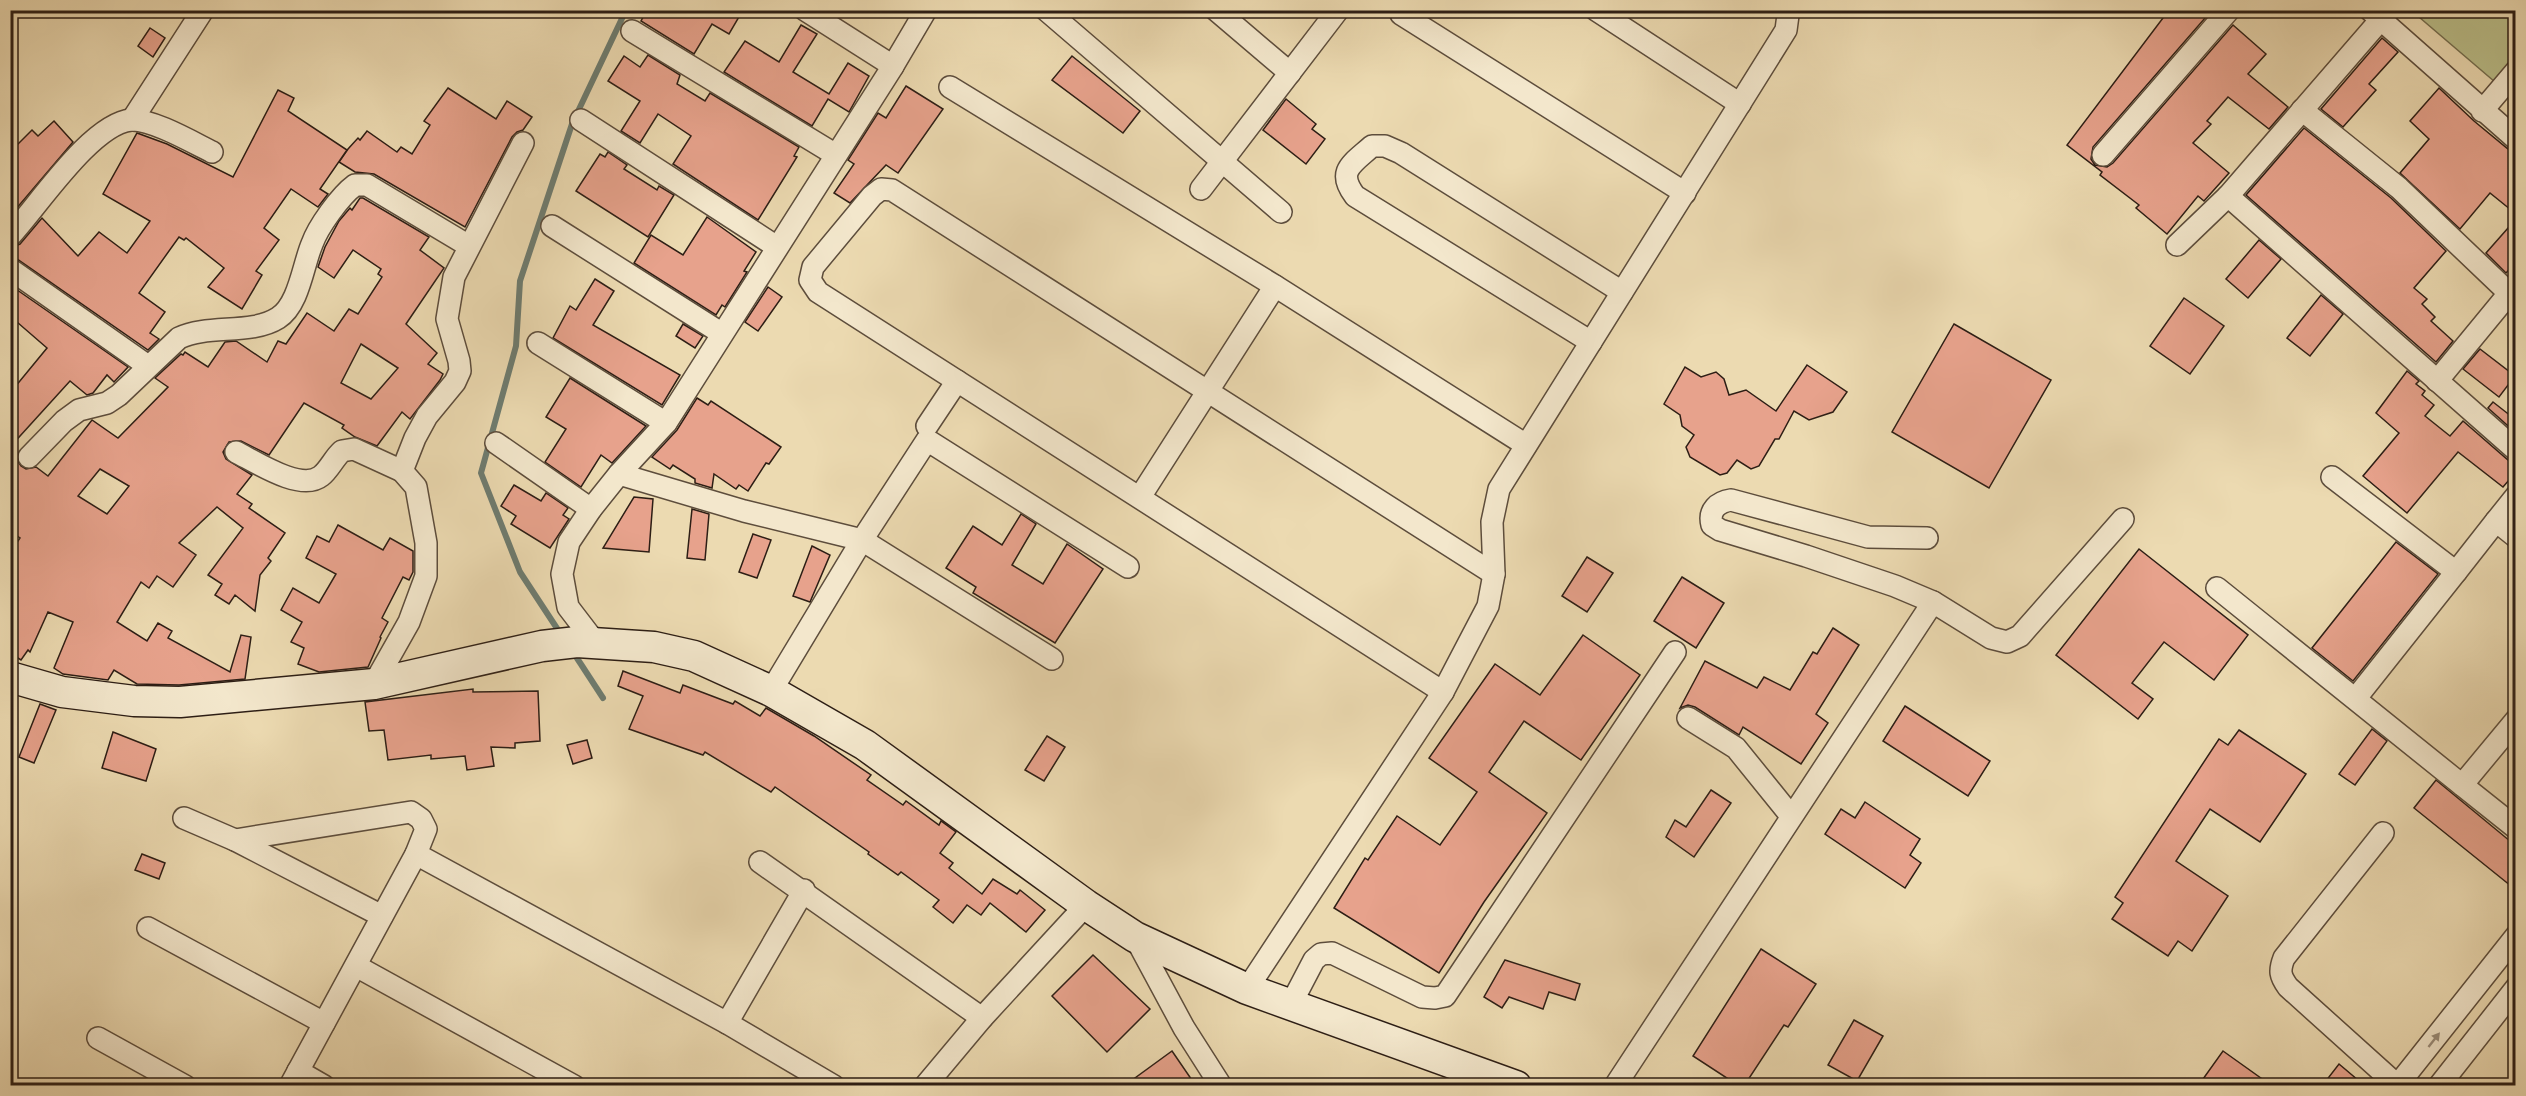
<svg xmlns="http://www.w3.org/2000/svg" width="2526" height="1096" viewBox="0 0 2526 1096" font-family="'IM FELL English',serif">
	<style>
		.green { fill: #babe89; stroke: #746e4f; stroke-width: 1.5 }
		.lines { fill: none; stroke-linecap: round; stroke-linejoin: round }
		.stream { stroke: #6e7c70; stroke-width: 6 }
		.building { fill: #e7a28c; stroke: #2d1e15; stroke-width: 1.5; fill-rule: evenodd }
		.street-casing { stroke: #5d4d3c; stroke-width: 24 }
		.secondary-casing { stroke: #2d1e15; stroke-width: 33 }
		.street { stroke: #f3e7cc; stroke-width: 21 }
		.secondary { stroke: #f3e7cc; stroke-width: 30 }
		.oneway { fill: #9a8d7a }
	</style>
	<rect width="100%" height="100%" fill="#ecdab1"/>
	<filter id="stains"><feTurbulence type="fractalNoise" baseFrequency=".00333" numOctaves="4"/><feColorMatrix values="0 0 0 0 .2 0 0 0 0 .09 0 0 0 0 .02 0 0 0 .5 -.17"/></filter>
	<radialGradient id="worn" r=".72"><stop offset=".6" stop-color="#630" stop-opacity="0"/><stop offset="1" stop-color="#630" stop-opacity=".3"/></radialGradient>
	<polygon class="green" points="2412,11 2515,11 2515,57 2495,82"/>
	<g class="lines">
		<g class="stream">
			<polyline points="562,636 520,572 481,473 516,346 520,281 572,124 626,10"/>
			<polyline points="573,652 603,698"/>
		</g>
	</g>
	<g class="building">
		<polygon points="647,10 743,10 729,34 712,24 694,54 641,21"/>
		<polygon points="2169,10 2212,10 2093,147 2091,159 2095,165 2107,167 2113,163 2233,25 2266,54 2248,74 2288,107 2269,129 2228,97 2207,121 2211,124 2193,143 2229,173 2204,201 2198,196 2167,234 2136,208 2139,205 2100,175 2102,172 2067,145"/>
		<polygon points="801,25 817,34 793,72 829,94 848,63 869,76 849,112 828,99 812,126 724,72 745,41 779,62"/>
		<polygon points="150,28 165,38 153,57 138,46"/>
		<polygon points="2382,38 2398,52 2369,84 2376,90 2343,127 2321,109"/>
		<polygon points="648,55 680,75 677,84 705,101 710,93 799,147 794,156 797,157 758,220 673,164 691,136 658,114 640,143 621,131 640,101 608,81 624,56 640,67"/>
		<polygon points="1072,56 1140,111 1123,133 1052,80"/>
		<polygon points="906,86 943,109 898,173 886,165 850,203 834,193 854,164 848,160 878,113 886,118"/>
		<polygon points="448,88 496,119 507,101 532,117 523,130 517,132 512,137 465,227 374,174 355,172 339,162 348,149 358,138 360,140 367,131 397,152 401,147 412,154 430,125 424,121"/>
		<polygon points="2439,88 2474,121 2508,149 2516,151 2516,214 2490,193 2460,229 2400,173 2429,139 2410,121"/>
		<polygon points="278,90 294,98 288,111 347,150 320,189 328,194 318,207 291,189 264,228 279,240 256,271 262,275 242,309 208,287 224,268 186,238 184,240 179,237 139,293 165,312 150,333 159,339 148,350 17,259 10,256 10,248 20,244 42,218 78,256 99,232 127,253 150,221 103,194 137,133 167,144 233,177"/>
		<polygon points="1286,99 1316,124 1312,129 1325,139 1306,164 1263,130"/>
		<polygon points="54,121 73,142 10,216 10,152 32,130 38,136"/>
		<polygon points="2304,128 2391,198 2446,251 2414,288 2427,299 2422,304 2435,317 2431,321 2453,341 2436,362 2246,195"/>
		<polygon points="608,152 627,165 624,169 657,190 659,186 674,195 648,237 576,191 600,154 605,157"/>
		<path d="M360 198H363L429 237 420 250 444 268 406 324 437 353 428 364 443 374 440 380 410 419 402 412 377 446 355 437 342 428 344 425 304 403 269 455 241 441 229 442 223 452 226 459 252 475 237 494 252 504 249 508 285 533 268 558 271 561 260 575 255 611 235 595 229 604 215 595 222 584 208 575 243 528 217 507 179 543 196 555 173 587 157 576 149 588 141 582 117 622 147 641 158 623 172 631 168 638 230 672 241 635 251 637 245 679 179 685 137 684 114 670 108 680 63 674 54 668 73 622 48 612 30 652 28 650 21 660 10 653V553L20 538 10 531V449L17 453V460L21 466 26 469 36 467 48 476 92 420 118 438 168 387 155 378 181 354 183 355 185 352 208 367 225 342 236 341 267 362 278 341 286 344 307 313 334 331 349 309 358 314 382 277 378 274 381 269 353 250 334 278 318 267 325 247 339 221 350 208 352 210ZM361 344 398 368 371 399 341 383ZM100 469 129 486 107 514 78 496Z"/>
		<polygon points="707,217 756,252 744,271 747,272 725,307 722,305 716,315 634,263 651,235 683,255"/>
		<polygon points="2516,219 2516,262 2506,273 2486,253"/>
		<polygon points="2259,240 2281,259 2248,298 2226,279"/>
		<polygon points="595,279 614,291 593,325 680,375 662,405 553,338 570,306 576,310"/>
		<polygon points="10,285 128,367 114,382 107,375 93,393 87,395 70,381 10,447 10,393 47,348 10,316"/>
		<polygon points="768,287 782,297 758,331 745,322"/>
		<polygon points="2321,295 2343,314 2310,356 2287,338"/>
		<polygon points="2184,298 2224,326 2190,374 2150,346"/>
		<polygon points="683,324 703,336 695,348 676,336"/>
		<polygon points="1954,324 2051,380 1989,488 1892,432"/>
		<polygon points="2480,349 2515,376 2499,397 2463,369"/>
		<polygon points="1807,365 1847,392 1833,412 1809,420 1794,411 1779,439 1775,439 1759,466 1751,469 1737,460 1727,473 1720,475 1690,457 1686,447 1694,435 1682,426 1680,415 1664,404 1685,367 1701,377 1716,372 1724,379 1729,395 1746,390 1776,411"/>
		<polygon points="2407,371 2419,381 2416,384 2425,391 2422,395 2434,405 2425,416 2450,436 2463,421 2508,460 2516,462 2516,472 2503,487 2458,452 2407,513 2363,476 2399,433 2376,413"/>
		<polygon points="570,378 646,426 612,463 601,455 581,487 545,462 566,429 546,417"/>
		<polygon points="697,398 708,405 711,401 781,447 769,464 766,463 748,491 739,485 736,489 714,474 712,488 695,483 695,479 673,465 670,469 652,457 677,430"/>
		<polygon points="2493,402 2516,420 2516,433 2488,408"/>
		<polygon points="514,485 541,501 546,493 568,508 563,515 569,519 550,548 511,524 516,516 501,506"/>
		<polygon points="634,497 653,499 649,552 603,548"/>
		<polygon points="692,509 709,514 705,560 687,558"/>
		<polygon points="1021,514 1036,524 1012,565 1043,584 1067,544 1103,569 1055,643 973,593 976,587 946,568 973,526 1002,545"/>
		<polygon points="338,525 383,550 390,538 413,551 413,572 409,580 403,577 382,618 388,622 380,637 381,638 368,667 319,672 298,664 304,648 291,642 302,622 281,610 293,588 319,603 336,574 306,558 317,536 329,542"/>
		<polygon points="753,534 771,540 757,578 739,572"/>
		<polygon points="2396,542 2438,574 2353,681 2312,648"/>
		<polygon points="812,546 830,555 810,602 793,596"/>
		<polygon points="2139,549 2248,635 2214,680 2164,642 2132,683 2153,699 2138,719 2056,655"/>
		<polygon points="1587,557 1613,573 1587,612 1562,596"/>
		<polygon points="1682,577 1724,603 1696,648 1654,621"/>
		<polygon points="1833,628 1859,645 1816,714 1828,723 1801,764 1743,727 1739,735 1695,707 1688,705 1680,708 1705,661 1757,688 1764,677 1790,690 1813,652 1817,654"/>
		<polygon points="1583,635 1640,675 1581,760 1524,721 1489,772 1547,813 1484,902 1439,973 1334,908 1365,858 1368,860 1397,816 1440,845 1477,792 1429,758 1495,664 1540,695"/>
		<polygon points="623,671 680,693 683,685 733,704 735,701 760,716 766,708 814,736 871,775 867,780 903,805 906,801 939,825 941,821 956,832 940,853 953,863 949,868 982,894 993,879 1017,894 1020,890 1045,910 1026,932 990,903 981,915 967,905 953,923 933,907 939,900 901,872 898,875 868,854 869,852 775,787 771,792 705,752 703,755 629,729 643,696 618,686"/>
		<polygon points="473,689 473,692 538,691 540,741 515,743 515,748 491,747 494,766 467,770 465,756 431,759 431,755 388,760 384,730 369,731 365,702"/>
		<polygon points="40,704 56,710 34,763 19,757"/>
		<polygon points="1905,706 1990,761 1968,796 1883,741"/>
		<polygon points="2372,729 2387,741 2355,785 2339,774"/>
		<polygon points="2239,730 2306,774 2260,842 2210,809 2176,861 2228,896 2192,951 2178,941 2168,956 2112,919 2123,903 2115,897 2219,739 2228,745"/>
		<polygon points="113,732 156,749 146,781 102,768"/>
		<polygon points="1047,736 1065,747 1044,781 1025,770"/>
		<polygon points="587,740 592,758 573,764 567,745"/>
		<polygon points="2436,780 2516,846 2516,890 2414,808"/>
		<polygon points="1711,790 1731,803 1694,857 1666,837 1675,820 1686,827"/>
		<polygon points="1865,802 1920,839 1910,855 1921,863 1905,888 1825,834 1841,809 1855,818"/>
		<polygon points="142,854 165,863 159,879 135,870"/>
		<polygon points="1761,949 1816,984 1788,1027 1784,1025 1744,1086 1739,1086 1693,1056"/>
		<polygon points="1093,955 1150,1009 1107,1052 1052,996"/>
		<polygon points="1505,960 1580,984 1575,1000 1549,992 1543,1009 1509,997 1502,1008 1484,997"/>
		<polygon points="1854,1020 1883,1036 1857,1081 1828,1065"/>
		<polygon points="1172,1051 1196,1086 1124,1086"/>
		<polygon points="2223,1051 2272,1086 2198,1086"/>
		<polygon points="2339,1064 2365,1086 2322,1086"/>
	</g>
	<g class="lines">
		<g class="street-casing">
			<g id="street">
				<polyline points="1046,10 1281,212"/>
				<polyline points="1216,10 1290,73"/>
				<polyline points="1596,10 1740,104"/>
				<polyline points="2370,10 2516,139"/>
				<polyline points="1401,14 1685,193"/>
				<polyline points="632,31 836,155"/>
				<polyline points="893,66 926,10"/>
				<polyline points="950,87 1275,286 1526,445"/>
				<polyline points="2302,110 2399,188 2509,293"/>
				<polyline points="2482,111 2516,71"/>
				<polyline points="132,120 203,10"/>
				<polyline points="581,120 777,247"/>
				<polyline points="2103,155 2229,10"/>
				<polyline points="1201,189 1338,10"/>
				<polyline points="2228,196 2516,450"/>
				<polyline points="552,226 721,333"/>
				<path d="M10 236C38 206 91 124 131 120 152 119 192 142 212 152"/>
				<polyline points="2177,245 2228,196 2389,10"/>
				<polyline points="10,269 148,366"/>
				<path d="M1591 342 1355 196C1336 171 1352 164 1372 146H1385L1401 153 1622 292"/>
				<polyline points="538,343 666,423"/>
				<polyline points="2437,381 2516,285"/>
				<polyline points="927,426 957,381"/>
				<polyline points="496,443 591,509"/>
				<path d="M236 452C256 462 301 492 321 476 329 470 334 458 342 451L354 449 402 471 416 487 426 543V576L409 622 374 684"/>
				<path d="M29 457 64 421 79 410 107 403 119 395 179 338C208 324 251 335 278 318 299 305 303 265 312 244 318 227 340 196 355 185H367L469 246"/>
				<polyline points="402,471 415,438 427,416 455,382 460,371 459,361 447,319 454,277 523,143"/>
				<polyline points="619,474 744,511 862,540 927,440 1128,567"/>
				<polyline points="2332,477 2456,572 2496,521 2516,537"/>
				<polyline points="1140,497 1275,286"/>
				<polyline points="2496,521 2516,496"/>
				<path d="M1927 538 1868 537 1731 500C1718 502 1708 510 1712 525L1720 530 1806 556 1895 586 1933 602 1991 638 2007 642 2020 636 2123 519"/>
				<polyline points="2217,588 2462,785"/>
				<polyline points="594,641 568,607 562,574 569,542 591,509 619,474 666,423 893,66 805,10"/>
				<polyline points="771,691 862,540 1052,659"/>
				<polyline points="1443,692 818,292 810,280 813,267 872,196 881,189 892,190 1494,574"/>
				<polyline points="2356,698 2456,572"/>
				<polyline points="1688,718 1736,748 1791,816"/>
				<polyline points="2516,720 2462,785 2516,828"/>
				<polyline points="184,818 235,840 382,916"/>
				<path d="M2383 833 2284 958C2279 971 2280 976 2288 987L2398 1086"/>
				<polyline points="235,840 411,812 421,819 426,829 416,854 290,1086"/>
				<polyline points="416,854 727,1023 834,1086"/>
				<polyline points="760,862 982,1018"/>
				<polyline points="148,928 324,1023"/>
				<polyline points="1135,937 1184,1028 1221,1086"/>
				<polyline points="356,966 574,1086"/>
				<polyline points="1247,989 1443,692 1488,606 1494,574 1492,522 1499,489 1786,30 1788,15 1785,10"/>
				<polyline points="1291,1004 1314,960 1321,954 1332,953 1422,997 1435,998 1445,996 1675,652"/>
				<polyline points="727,1023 804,890"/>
				<polyline points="98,1038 185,1086"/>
				<polyline points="298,1071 324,1086"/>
				<polyline points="925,1086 982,1018 1086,905"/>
				<polyline points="1615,1086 1933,602"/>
				<polyline points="2397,1086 2516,936"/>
				<polyline points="2439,1086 2516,988"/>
			</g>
		</g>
		<g class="secondary-casing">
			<polyline id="secondary" points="10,677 62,692 134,701 180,702 374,684 542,646 577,642 654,647 694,656 771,691 865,745 1086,905 1135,937 1247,989 1516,1086"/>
		</g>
		<use href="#street" class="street"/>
		<use href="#secondary" class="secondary"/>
	</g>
	<defs><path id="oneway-solid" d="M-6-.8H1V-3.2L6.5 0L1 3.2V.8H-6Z" transform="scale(1.5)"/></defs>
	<use class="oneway" href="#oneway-solid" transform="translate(2434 1040) rotate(-52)"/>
	<rect width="2526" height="1096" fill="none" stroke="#ecdab1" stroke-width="36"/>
	<rect x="12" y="12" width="2502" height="1072" fill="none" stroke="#2d1e15" stroke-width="3"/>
	<rect x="18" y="18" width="2490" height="1060" fill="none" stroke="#2d1e15" stroke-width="1.5"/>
	<rect width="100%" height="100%" filter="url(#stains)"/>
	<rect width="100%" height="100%" fill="url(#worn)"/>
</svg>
